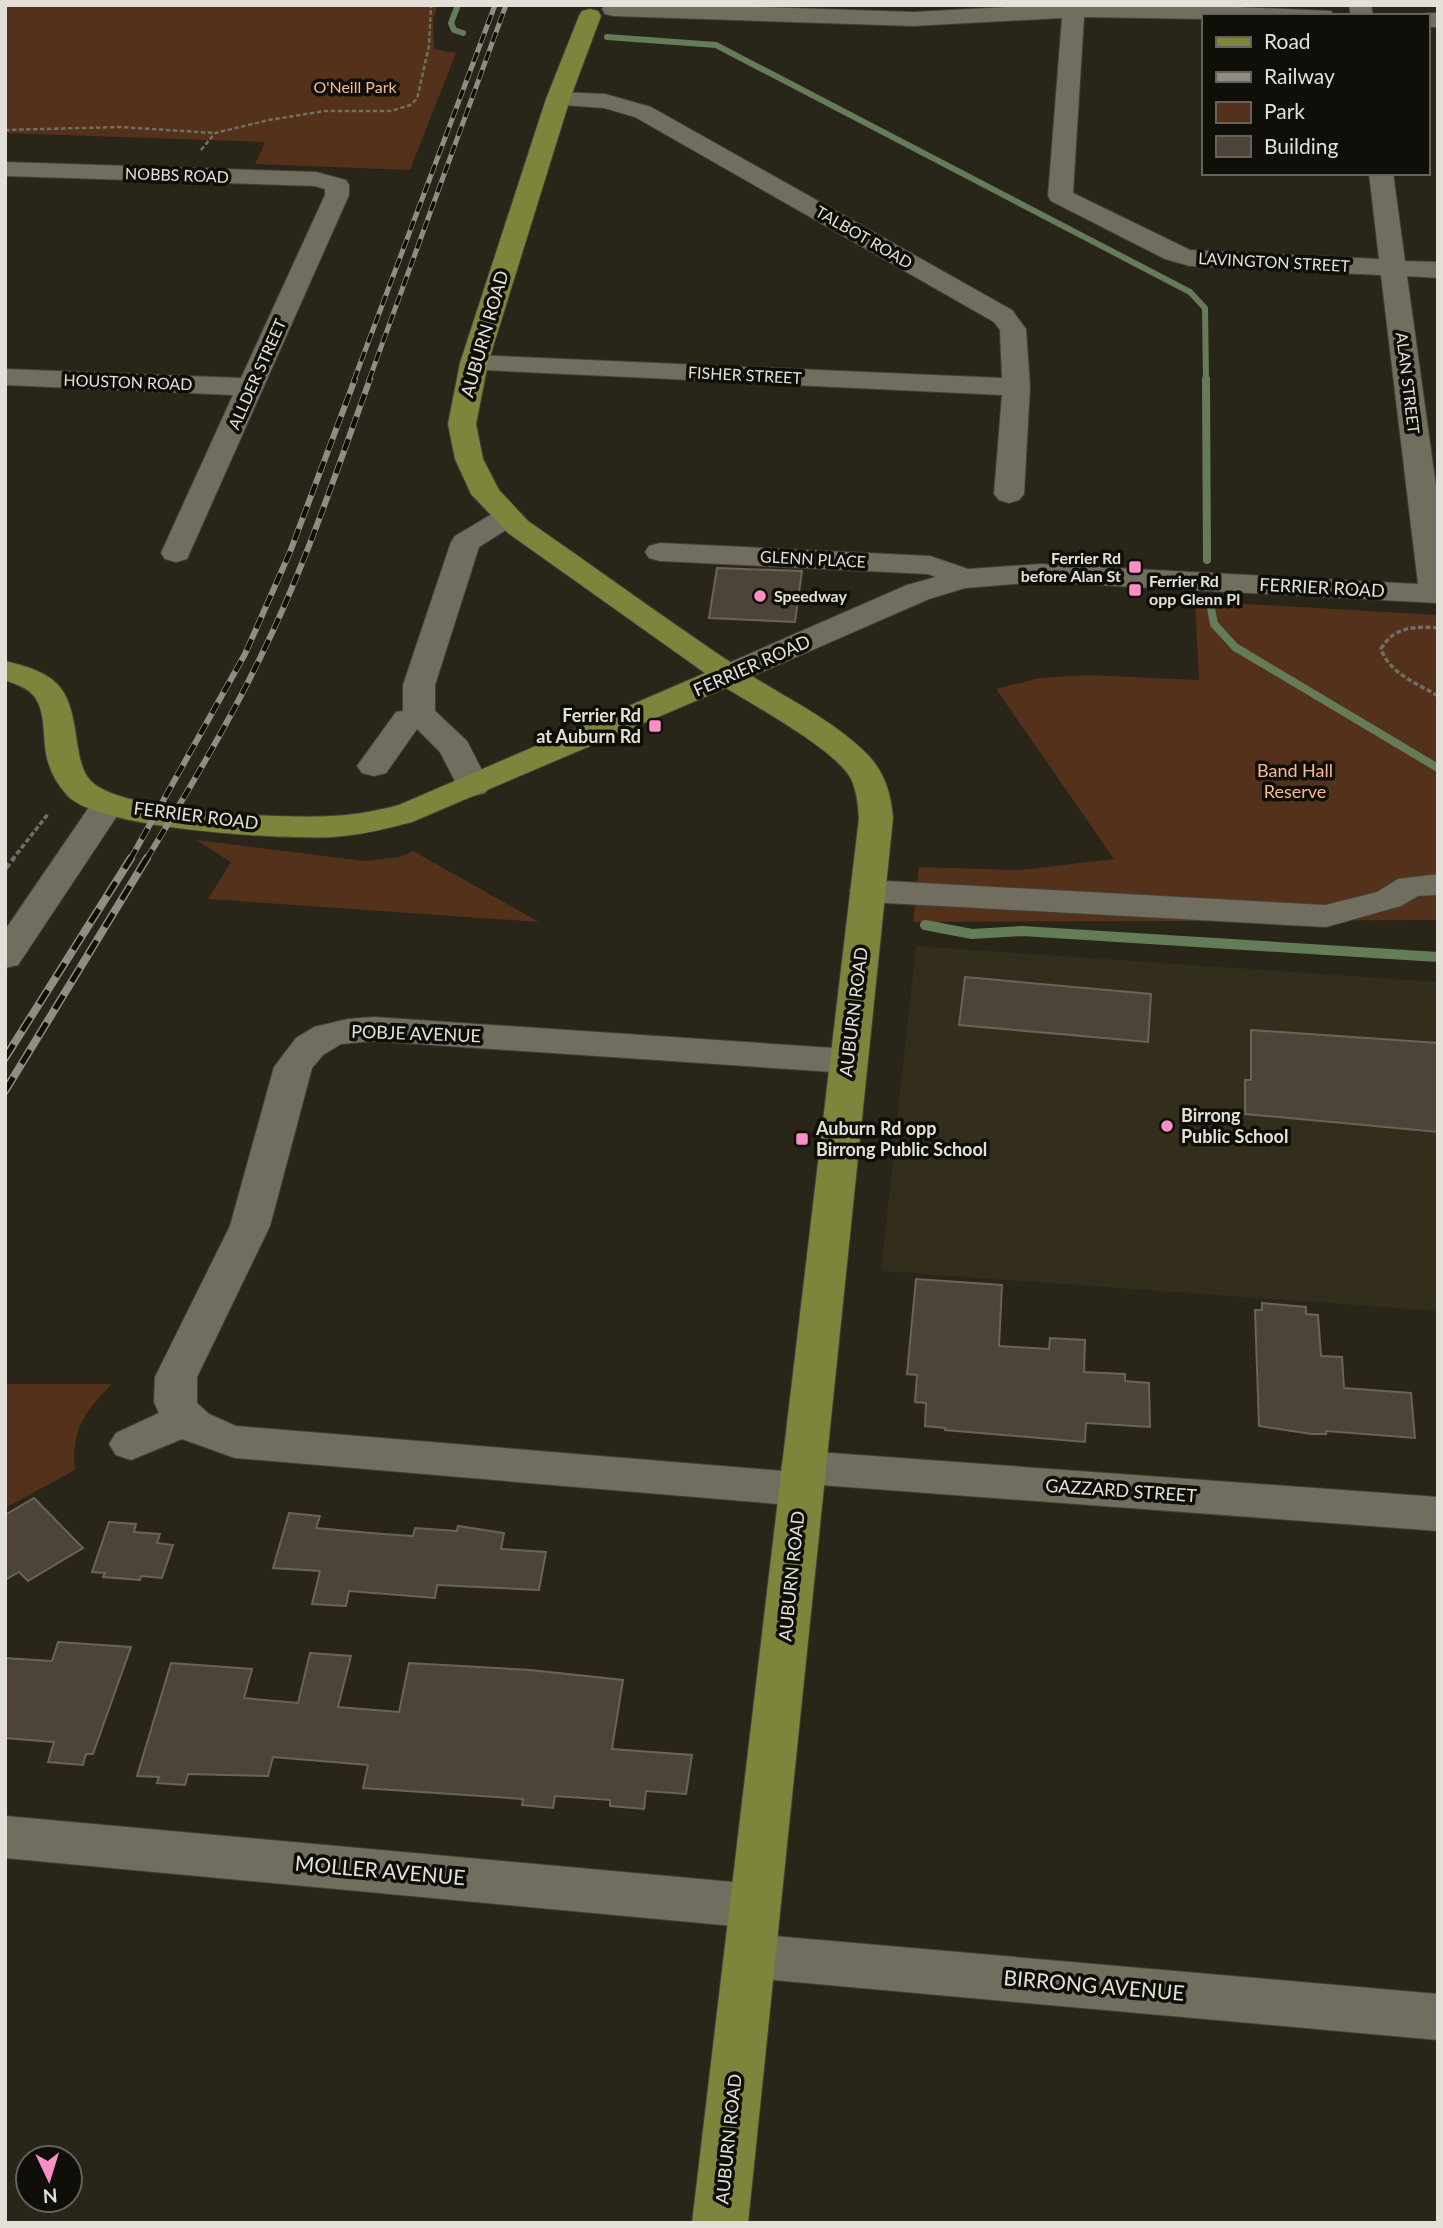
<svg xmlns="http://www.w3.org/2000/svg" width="1443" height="2228" viewBox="0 0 1443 2228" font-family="Lato,sans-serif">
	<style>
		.built { fill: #332e1b }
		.green { fill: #53311a }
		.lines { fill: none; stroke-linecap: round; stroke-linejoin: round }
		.stream-far2 { stroke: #657c59; stroke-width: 6 }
		.stream-far1 { stroke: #657c59; stroke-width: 8 }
		.stream { stroke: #657c59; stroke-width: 10 }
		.building { fill: #4d4439; stroke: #6c6256; stroke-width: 2 }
		.minor-casing { stroke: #434037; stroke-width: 2 }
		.major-casing { stroke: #434037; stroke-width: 2 }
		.path-far2 { stroke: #716e63; stroke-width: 2.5; stroke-dasharray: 4.5 2.5; stroke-linecap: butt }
		.path-far1 { stroke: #716e63; stroke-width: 3.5; stroke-dasharray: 5 2.5; stroke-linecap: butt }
		.path { stroke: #716e63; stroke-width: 4.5; stroke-dasharray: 7 3.5; stroke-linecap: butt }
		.minor { fill: #716d5f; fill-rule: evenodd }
		.major { fill: #7e843c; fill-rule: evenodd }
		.rail-far2-casing { stroke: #908d83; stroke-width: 5 }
		.rail-far1-casing { stroke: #908d83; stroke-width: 6 }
		.rail-casing { stroke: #908d83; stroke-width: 8 }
		.rail-far2 { stroke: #100e09; stroke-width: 3.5; stroke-dasharray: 10; stroke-linecap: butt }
		.rail-far1 { stroke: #100e09; stroke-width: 4.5; stroke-dasharray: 12; stroke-linecap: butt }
		.rail { stroke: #100e09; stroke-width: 5; stroke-dasharray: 16; stroke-linecap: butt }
		.poi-dot { fill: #fb8fc5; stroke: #100e09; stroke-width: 2.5 }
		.labels { text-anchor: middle; stroke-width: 7; stroke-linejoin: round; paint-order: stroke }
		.far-park-label { font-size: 16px; fill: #f8b992; stroke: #100e09 }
		.far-street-label { font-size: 16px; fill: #e2e0d8; stroke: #100e09 }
		.far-poi-label { font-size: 16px; font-weight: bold; fill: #e2e0d8; stroke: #100e09; text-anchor: start }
		.street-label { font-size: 18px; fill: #e2e0d8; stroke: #100e09 }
		.poi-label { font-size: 18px; font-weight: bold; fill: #e2e0d8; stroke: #100e09; text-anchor: start }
		.park-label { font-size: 18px; fill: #f8b992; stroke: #100e09 }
		.near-street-label { font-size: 21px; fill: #e2e0d8; stroke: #100e09 }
	</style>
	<rect width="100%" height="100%" fill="#292519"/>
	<polygon class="built" points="916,946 1438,982 1438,1311 881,1271"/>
	<g class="green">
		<polygon points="5,5 438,5 433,19 434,49 456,53 410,170 255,164 265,142 5,133"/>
		<polygon points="1195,601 1438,615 1438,920 913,922 919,867 1021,870 1114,859 996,689 1039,678 1087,675 1199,680"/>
		<polygon points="196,840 365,861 400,857 413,851 539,922 208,899 231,862"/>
		<path d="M5 1384H112C85 1411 71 1430 75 1470L5 1508Z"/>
	</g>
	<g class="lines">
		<g class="stream-far2">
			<polyline points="458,5 451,23 454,30 463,33"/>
			<polyline points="607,37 716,45 1190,292 1205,308 1206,380"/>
		</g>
		<g class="stream-far1">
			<polyline points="1206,379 1207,560"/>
			<polyline points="1210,603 1214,624 1235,647 1438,768"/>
		</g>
		<polyline class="stream" points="925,925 972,934 1022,931 1438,957"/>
	</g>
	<g class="building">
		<polygon points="717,568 802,571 795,622 709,618"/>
		<polygon points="965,977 1151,994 1148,1042 959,1025"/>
		<polygon points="1251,1030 1438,1043 1438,1132 1245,1114 1245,1080 1251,1080"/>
		<polygon points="916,1279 1002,1285 999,1346 1049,1349 1050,1338 1085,1340 1084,1372 1125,1374 1125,1381 1149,1383 1150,1427 1086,1423 1085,1442 945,1430 945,1428 925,1426 926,1403 915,1402 917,1375 907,1374"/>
		<polygon points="1262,1303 1306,1307 1306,1314 1318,1315 1321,1356 1342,1357 1344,1388 1411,1393 1415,1438 1326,1431 1326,1434 1312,1434 1259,1426 1255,1310 1262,1310"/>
		<polygon points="34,1498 83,1548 28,1581 19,1572 5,1580 5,1515"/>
		<polygon points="289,1513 320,1516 316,1528 383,1534 413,1536 415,1528 457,1531 458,1526 504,1533 501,1549 546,1552 539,1590 437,1585 435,1598 349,1591 346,1606 312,1604 320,1571 273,1568"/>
		<polygon points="109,1522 136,1524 134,1532 160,1534 157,1543 173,1545 162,1578 141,1576 140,1580 103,1577 105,1573 92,1572"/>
		<polygon points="58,1642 131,1647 93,1754 86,1754 83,1765 48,1762 54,1742 5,1738 5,1658 52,1661"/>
		<polygon points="310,1653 351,1656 338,1707 399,1712 409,1663 530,1670 623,1680 612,1749 692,1755 686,1794 646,1791 644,1809 610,1806 610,1800 555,1796 553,1808 522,1805 523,1799 363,1788 368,1765 273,1757 268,1776 188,1774 185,1785 157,1783 159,1777 137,1776 171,1663 252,1669 244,1698 298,1703"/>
	</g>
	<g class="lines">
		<g class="minor-casing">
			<g id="minor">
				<polygon points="605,5 698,5 913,12 1049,5 1192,5 1331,11 1334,16 1203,16 1203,19 1084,17 1073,193 1190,250 1379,259 1369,173 1393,173 1405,261 1438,262 1438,278 1407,276 1438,501 1438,603 1041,582 965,588 929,599 739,682 728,685 717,682 712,675 717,668 907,585 936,577 928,574 660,561 649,558 645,552 649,546 660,543 930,556 968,569 1041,564 1418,584 1381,275 1190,266 1165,259 1051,201 1048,196 1062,18 913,26 613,16 605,14 602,9"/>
				<polygon points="1349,5 1371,5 1373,16 1351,16"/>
				<polygon points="1427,13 1438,13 1438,27 1427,27 1427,16 1419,16"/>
				<polygon points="558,92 605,94 651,107 1012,310 1026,329 1030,387 1024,494 1019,500 1009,503 999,500 994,494 1002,395 464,369 460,363 464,357 474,355 1002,378 1000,330 994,322 635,117 604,108 550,104 546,99 550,94"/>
				<polygon points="5,162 316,172 346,180 349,185 349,195 187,559 176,562 165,559 161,553 233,395 5,385 5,369 241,378 325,195 325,189 315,186 5,176"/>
				<polygon points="507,508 517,511 522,517 517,523 479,547 435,685 435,711 467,741 490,786 485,793 473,796 461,793 440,752 417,729 386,773 374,776 362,773 357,766 396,712 403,711 403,685 451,542 455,536 497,511"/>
				<polygon points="108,794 120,797 125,804 18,965 5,968 5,930 96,797"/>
				<polygon points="1438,874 1438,895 1418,896 1401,906 1326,927 868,902 856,898 850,891 856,884 868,880 1325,905 1377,892 1398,879"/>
				<polygon points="374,1017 848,1049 861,1052 867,1061 861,1070 848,1073 374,1041 341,1044 323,1055 312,1068 270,1226 197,1377 197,1403 209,1414 236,1426 783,1471 781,1467 788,1455 803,1451 1438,1497 1438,1531 821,1485 823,1489 817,1501 801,1506 235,1458 182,1439 131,1460 116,1455 109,1444 116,1433 159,1413 154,1402 155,1377 230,1226 274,1067 296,1038 314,1027 348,1019"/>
				<polygon points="5,1816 755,1884 773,1891 780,1906 773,1921 755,1928 5,1858"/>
				<polygon points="750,1934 1438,1994 1438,2040 750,1978 732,1972 724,1956 732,1940"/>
			</g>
		</g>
		<g class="major-casing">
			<path id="major" d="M590 9 598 11 601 16 570 99 488 363 476 424 483 459 499 490 528 521C599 570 668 621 739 668 780 695 834 720 868 755 885 773 891 794 893 818L748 2223H692L859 818C858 805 857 793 852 781 840 752 755 706 726 688L412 822C386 829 360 835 333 837 285 840 96 829 67 795 57 784 50 771 47 758 42 739 47 711 33 695 26 687 15 684 5 680V661C65 675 70 691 78 748 80 760 83 774 92 782 123 812 286 819 331 816 354 815 377 811 399 805L705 673 508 533 471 494 455 459 448 424 460 363 546 99 579 16 582 11Z"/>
		</g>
		<g class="path-far2">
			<polyline points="5,130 121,127 214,133"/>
			<polyline points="201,150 215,133 269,120 325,111 391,111 410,105 417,99 429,46 431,5"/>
		</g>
		<g class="path-far1">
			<path d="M1438 628C1415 626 1393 627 1381 649 1390 674 1417 683 1438 696"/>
			<polyline points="12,860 48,814"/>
		</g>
		<polyline class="path" points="5,869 14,858"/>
		<use href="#minor" class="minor"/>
		<use href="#major" class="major"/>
		<g class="rail-far2-casing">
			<g id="rail-far2">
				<polyline points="354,380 495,5"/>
				<polyline points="369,380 506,5"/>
			</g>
		</g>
		<g class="rail-far1-casing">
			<g id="rail-far1">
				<polyline points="130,860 245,654 290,552 355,379"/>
				<path d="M146 860C187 793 227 726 261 656 305 567 336 472 370 379"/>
			</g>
		</g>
		<g class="rail-casing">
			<g id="rail">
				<polyline points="5,1058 131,858"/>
				<polyline points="5,1091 147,858"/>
			</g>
		</g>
		<use href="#rail-far2" class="rail-far2"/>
		<use href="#rail-far1" class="rail-far1"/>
		<use href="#rail" class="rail"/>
	</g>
	<g class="poi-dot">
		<rect x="1128" y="560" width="14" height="14" rx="3.5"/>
		<rect x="1128" y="583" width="14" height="14" rx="3.5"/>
		<circle cx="760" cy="596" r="7"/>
		<rect x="648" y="719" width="14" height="14" rx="3.5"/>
		<circle cx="1167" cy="1126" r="7"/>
		<rect x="795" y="1132" width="14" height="14" rx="3.5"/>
	</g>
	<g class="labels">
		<g class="far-park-label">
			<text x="355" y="93">O'Neill Park</text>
		</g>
		<g class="far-street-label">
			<text transform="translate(177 175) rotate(2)" y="6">NOBBS ROAD</text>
			<text transform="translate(864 237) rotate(30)" y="6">TALBOT ROAD</text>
			<text transform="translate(1274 262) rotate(3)" y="6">LAVINGTON STREET</text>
			<text transform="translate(257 374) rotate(-66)" y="6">ALLDER STREET</text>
			<text transform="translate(745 375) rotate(3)" y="6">FISHER STREET</text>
			<text transform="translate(128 382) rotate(2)" y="6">HOUSTON ROAD</text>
			<text transform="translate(1408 383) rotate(83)" y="6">ALAN STREET</text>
			<text transform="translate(813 559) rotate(3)" y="6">GLENN PLACE</text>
		</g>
		<g class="far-poi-label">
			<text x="1121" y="564" text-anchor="end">Ferrier Rd<tspan x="1121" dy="18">before Alan St</tspan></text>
			<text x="1149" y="587">Ferrier Rd<tspan x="1149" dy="18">opp Glenn Pl</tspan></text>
			<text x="774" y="602">Speedway</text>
		</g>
		<g class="street-label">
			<text transform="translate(485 334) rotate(-74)" y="6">AUBURN ROAD</text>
			<text transform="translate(1322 588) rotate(3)" y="6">FERRIER ROAD</text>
			<text transform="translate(752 666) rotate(-24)" y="6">FERRIER ROAD</text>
			<text transform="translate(196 816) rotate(7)" y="6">FERRIER ROAD</text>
			<text transform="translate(854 1012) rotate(-83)" y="6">AUBURN ROAD</text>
			<text transform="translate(416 1034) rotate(2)" y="6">POBJE AVENUE</text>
			<text transform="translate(1121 1491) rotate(4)" y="6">GAZZARD STREET</text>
			<text transform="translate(792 1576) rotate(-84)" y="6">AUBURN ROAD</text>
			<text transform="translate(729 2139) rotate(-84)" y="6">AUBURN ROAD</text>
		</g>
		<g class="poi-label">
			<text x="641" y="722" text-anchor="end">Ferrier Rd<tspan x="641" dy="21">at Auburn Rd</tspan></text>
			<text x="1181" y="1122">Birrong<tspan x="1181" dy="21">Public School</tspan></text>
			<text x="816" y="1135">Auburn Rd opp<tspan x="816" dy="21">Birrong Public School</tspan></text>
		</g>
		<g class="park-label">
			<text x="1295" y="777">Band Hall<tspan x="1295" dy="21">Reserve</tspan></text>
		</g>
		<g class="near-street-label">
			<text transform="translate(380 1871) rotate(5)" y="7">MOLLER AVENUE</text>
			<text transform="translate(1094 1986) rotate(5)" y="7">BIRRONG AVENUE</text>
		</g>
	</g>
	<rect width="1443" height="2228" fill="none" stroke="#e2e0d8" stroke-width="14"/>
	<rect x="1202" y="14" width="228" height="161" fill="#100e09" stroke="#64625c" stroke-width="2"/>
	<rect x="1216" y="37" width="35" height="10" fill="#7e843c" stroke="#64625c" stroke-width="2"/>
	<text x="1264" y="49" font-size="21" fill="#e2e0d8">Road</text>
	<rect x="1216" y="72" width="35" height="10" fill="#908d83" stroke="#64625c" stroke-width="2"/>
	<text x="1264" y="84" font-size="21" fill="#e2e0d8">Railway</text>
	<rect x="1216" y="102" width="35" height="21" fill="#53311a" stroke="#64625c" stroke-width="2"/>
	<text x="1264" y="119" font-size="21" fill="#e2e0d8">Park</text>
	<rect x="1216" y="136" width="35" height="21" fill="#4d4439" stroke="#64625c" stroke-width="2"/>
	<text x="1264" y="154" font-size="21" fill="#e2e0d8">Building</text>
	<g transform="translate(49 2179) rotate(176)"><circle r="33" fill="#100e09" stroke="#64625c" stroke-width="2"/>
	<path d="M0-5L12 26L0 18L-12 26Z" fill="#fb8fc5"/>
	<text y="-10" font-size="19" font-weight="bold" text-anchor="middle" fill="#e2e0d8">N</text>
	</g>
</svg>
